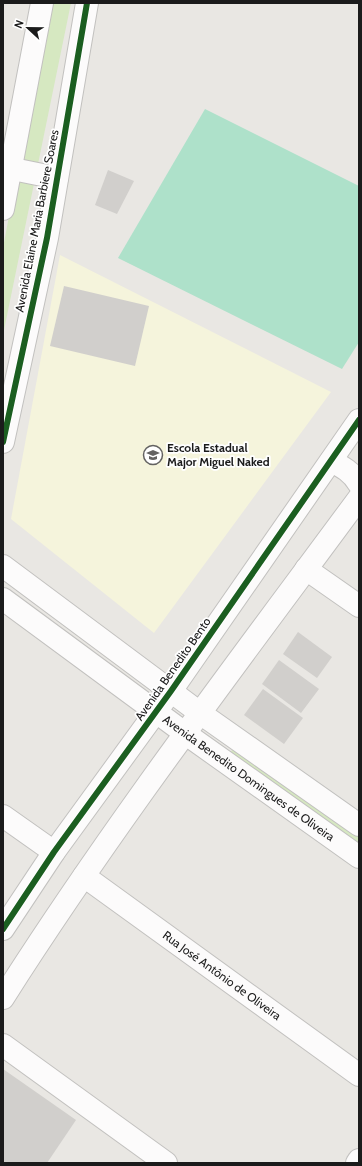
<svg xmlns="http://www.w3.org/2000/svg" width="362" height="1166" viewBox="0 0 362 1166" font-family="Cabin,sans-serif">
	<style>
		.education { fill: #f5f4dc }
		.grass { fill: #d6e8c1 }
		.pitch { fill: #aee1ca }
		.building { fill: #d1cfcc }
		.lines { fill: none; stroke-linecap: round; stroke-linejoin: round }
		.minor-casing { stroke: #c2c1bf; stroke-width: 24 }
		.minor { stroke: #fcfbfb; stroke-width: 22 }
		.cycleway-casing { stroke: #fff; stroke-width: 8 }
		.cycleway { stroke: #1b5e20; stroke-width: 6 }
		.labels { text-anchor: middle; stroke-width: 3.5; stroke-linejoin: round; paint-order: stroke }
		.street-label { font-size: 12px; fill: #1b1b1b; stroke: #fff }
		.poi-label { font-size: 12px; font-weight: bold; fill: #1b1b1b; stroke: #fff; text-anchor: start }
	</style>
	<rect width="100%" height="100%" fill="#e9e7e3"/>
	<polygon class="education" points="60,255 331,392 154,633 11,519"/>
	<g class="grass">
		<polygon points="49,3 71,3 3,335 3,248"/>
		<polygon points="236,747 359,835 359,844 230,752"/>
	</g>
	<polygon class="pitch" points="205,109 359,186 359,342 342,369 118,258"/>
	<g class="building">
		<polygon points="108,170 134,181 117,214 95,205"/>
		<polygon points="64,286 149,306 135,366 50,346"/>
		<polygon points="298,632 332,657 317,678 283,654"/>
		<polygon points="279,660 319,689 301,713 262,684"/>
		<polygon points="263,689 303,718 284,744 244,715"/>
		<polygon points="3,1069 76,1120 47,1163 3,1163"/>
	</g>
	<g class="lines">
		<g class="minor-casing">
			<g id="minor">
				<polyline points="3,167 57,178"/>
				<polyline points="3,209 42,3"/>
				<polyline points="3,442 47,238 87,3"/>
				<path d="M331 461C343 467 352 472 359 484"/>
				<polyline points="3,566 200,713 359,825"/>
				<polyline points="306,569 359,606"/>
				<path id="s1" d="M3 599 186 734 359 857"/>
				<polyline points="3,816 54,852"/>
				<path id="s2" d="M84 876 359 1075"/>
				<polyline points="3,929 54,852 171,691 359,420"/>
				<path d="M3 998C113 825 238 662 359 498"/>
				<polyline points="3,1045 166,1163"/>
				<polyline points="357,1163 359,1160"/>
			</g>
		</g>
		<use href="#minor" class="minor"/>
		<g class="cycleway-casing">
			<g id="cycleway">
				<polyline points="3,442 47,238 87,3"/>
				<polyline points="3,929 54,852 171,691 359,420"/>
			</g>
		</g>
		<use href="#cycleway" class="cycleway"/>
	</g>
	<defs>
		<g id="school-ring" transform="scale(1)"><circle r="9.5" fill="#fff" stroke="#636261" stroke-width="1.5"/><path d="M0-5L7-2L0 1L-7-2ZM-4 1L0 2.5L4 1V4Q0 6-4 4Z" fill="#636261"/></g>
	</defs>
	<g fill-rule="evenodd">
		<use href="#school-ring" x="153" y="455"/>
	</g>
	<g class="labels">
		<g class="street-label">
			<text transform="translate(37 221) rotate(-79)" y="4">Avenida Elaine Maria Barbiere Soares</text>
			<text transform="translate(173 669) rotate(-55)" y="4">Avenida Benedito Bento</text>
			<text dy="4" stroke="none"><textPath href="#s1" startOffset="304">Avenida Benedito Domingues de Oliveira</textPath></text>
			<text dy="4" stroke="none"><textPath href="#s2" startOffset="170">Rua José Antônio de Oliveira</textPath></text>
		</g>
		<g class="poi-label">
			<text x="167" y="452">Escola Estadual<tspan x="167" dy="14">Major Miguel Naked</tspan></text>
		</g>
	</g>
	<rect width="362" height="1166" fill="none" stroke="#1b1b1b" stroke-width="8"/>
	<g transform="translate(28 28) rotate(292)" stroke="#ffffff" stroke-width="3" paint-order="stroke">
	<path d="M0-3L7 15L0 10L-7 15Z" fill="#1b1b1b"/>
	<text y="-6" font-size="11" font-weight="bold" text-anchor="middle" fill="#1b1b1b">N</text>
	</g>
</svg>
